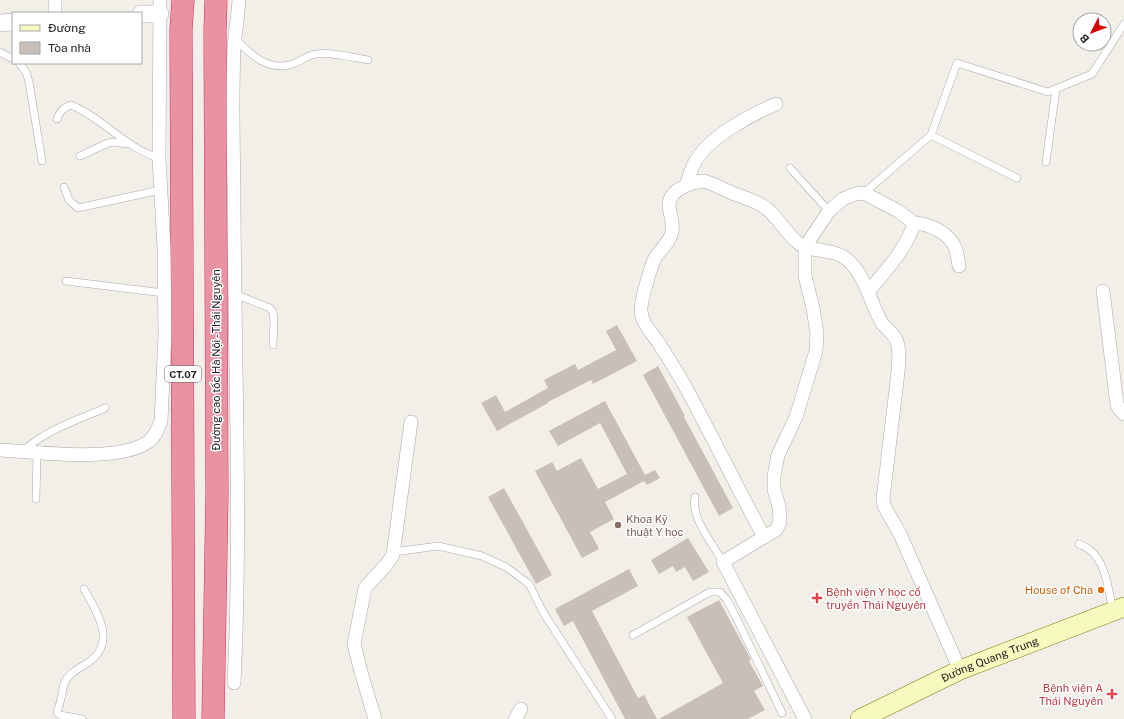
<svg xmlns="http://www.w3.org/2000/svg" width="1124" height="719" viewBox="0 0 1124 719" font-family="'Public Sans',sans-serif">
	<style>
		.building { fill: #c7bfb8 }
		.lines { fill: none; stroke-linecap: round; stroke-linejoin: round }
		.service-casing { stroke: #a9a9a9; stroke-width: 8 }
		.minor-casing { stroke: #a9a9a9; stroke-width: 14 }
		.tertiary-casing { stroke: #a9a9a9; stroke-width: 18 }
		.secondary-casing { stroke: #707d05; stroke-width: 20 }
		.motorway-casing { stroke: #dc2a67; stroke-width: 23 }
		.service { stroke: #fff; stroke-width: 7 }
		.minor { stroke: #fff; stroke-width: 13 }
		.tertiary { stroke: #fff; stroke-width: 17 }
		.secondary { stroke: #f7fabf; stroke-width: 19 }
		.motorway { stroke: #e892a2; stroke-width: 22 }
		.education-dot { fill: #8d6e63; stroke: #fff; stroke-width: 1.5 }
		.food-dot { fill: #e8710a; stroke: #fff; stroke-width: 1.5 }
		.health-dot { fill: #e0444e; stroke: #fff; stroke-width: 1.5 }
		.labels { text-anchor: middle; stroke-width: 3; stroke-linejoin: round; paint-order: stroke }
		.shield { fill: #fff; stroke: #646464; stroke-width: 1 }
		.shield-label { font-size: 10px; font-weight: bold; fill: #222 }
		.street-label { font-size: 11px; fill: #222; stroke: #fff }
		.education-label { font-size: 11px; fill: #785e54; stroke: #fff; text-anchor: start }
		.food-label { font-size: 11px; fill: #c56008; stroke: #fff; text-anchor: end }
		.health-label { font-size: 11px; fill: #be3a42; stroke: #fff; text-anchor: start }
	</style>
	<rect width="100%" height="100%" fill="#f2efe9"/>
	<g class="building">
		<polygon points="617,325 637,361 593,384 591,380 548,402 548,403 497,431 481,403 496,395 505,412 548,388 544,380 575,364 578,370 616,350 606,331"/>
		<polygon points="658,366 685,416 684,417 733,508 719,516 643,375"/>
		<polygon points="605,401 645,475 655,470 660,478 647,485 644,481 605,502 614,519 590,532 599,549 582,558 535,471 552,462 557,471 581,458 598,489 627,474 600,423 558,446 549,431"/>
		<polygon points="504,488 552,575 536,584 488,497"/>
		<polygon points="688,538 709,572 693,581 685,567 676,572 673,566 659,574 651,560"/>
		<polygon points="629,569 638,586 592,611 638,698 644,695 657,719 625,719 573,621 564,626 555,609"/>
		<polygon points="719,600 747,652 751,660 749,661 763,686 754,691 765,710 748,719 659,719 723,683 687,617"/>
	</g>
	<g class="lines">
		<g class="service-casing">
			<g id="service">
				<path d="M235 39C251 55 269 72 293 64 301 61 308 55 316 54 333 52 351 57 368 60"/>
				<polyline points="0,52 13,59"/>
				<polyline points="19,63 26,72 29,82 42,161"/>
				<path d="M57 119C60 111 63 108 71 105 103 118 125 148 159 158"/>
				<polyline points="931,135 1017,178"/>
				<polyline points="80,156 108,143 114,142 127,144"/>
				<polyline points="1046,162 1056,89"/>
				<polyline points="790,168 829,211"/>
				<polyline points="64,187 69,200 78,208 160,190"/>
				<polyline points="864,193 931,135 957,63 1048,92 1092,74 1124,24"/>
				<polyline points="66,281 164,293"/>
				<polyline points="234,291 242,297 270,308 273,312 274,322 273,345"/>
				<path d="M23 451C48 429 75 421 105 408"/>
				<path d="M695 497C690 517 713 544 723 562"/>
				<polyline points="36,499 37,452"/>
				<path d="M1079 544C1083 546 1087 547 1090 550 1106 562 1109 593 1113 611"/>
				<polyline points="394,552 438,546 482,556 506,567 529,584 543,612 612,719"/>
				<polyline points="633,635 710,592 720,592 727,600 736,617 782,713"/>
				<path d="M82 719 60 715 57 712C59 706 61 700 62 694 63 690 63 685 65 682 68 674 79 668 86 664 118 644 98 614 84 589"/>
			</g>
		</g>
		<g class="minor-casing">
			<g id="minor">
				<polyline points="55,13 55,0"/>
				<path d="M686 185C689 178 691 169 695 162 709 137 750 115 776 104"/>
				<path d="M914 223C929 224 948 232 955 247 957 252 958 260 959 266"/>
				<polyline points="1103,291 1117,404 1119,409 1124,414"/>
				<path d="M0 450C37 452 118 463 148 442 155 437 158 429 161 421L165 335 164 248 159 158 160 0"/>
				<path d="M764 537 776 530 780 522 779 506 774 490V476L778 455 796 417 816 351 817 334 813 308 805 276V247L829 211 843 199 855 194 864 193 898 211 914 223C907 249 885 271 868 292"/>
				<path d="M234 683C242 518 234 354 234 189 233 142 232 95 234 48 235 32 238 16 239 0"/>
				<polyline points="375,719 361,672 354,644 365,588 386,565 393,555 411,422"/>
				<polyline points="515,719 521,709"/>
				<path d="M805 719 723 562 764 537C737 487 712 436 685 386 677 372 668 358 660 345 653 334 642 324 641 311 640 303 651 266 655 258 660 249 671 242 672 231 674 222 669 213 669 204 670 189 692 182 704 181 714 184 723 189 732 193 742 197 754 200 763 206 777 215 784 231 796 241 808 253 828 248 842 256 865 270 869 301 882 323 887 330 895 334 897 342 900 351 899 362 898 372L883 499 884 506 900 534 960 670"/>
			</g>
		</g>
		<g class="tertiary-casing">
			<g id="tertiary">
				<polyline points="141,14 160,14"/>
				<polyline points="0,23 13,22"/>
			</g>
		</g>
		<g class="secondary-casing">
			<g id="secondary">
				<path id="s1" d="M860 719 960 670 1124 607"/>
			</g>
		</g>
		<g class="motorway-casing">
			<g id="motorway">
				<polyline points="183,0 181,30 184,719"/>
				<polyline points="213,719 217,494 215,31 216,0"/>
			</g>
		</g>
		<use href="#service" class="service"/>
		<use href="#minor" class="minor"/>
		<use href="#tertiary" class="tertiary"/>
		<use href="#secondary" class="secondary"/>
		<use href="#motorway" class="motorway"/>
	</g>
	<circle class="education-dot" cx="618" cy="525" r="4"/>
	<circle class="food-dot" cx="1101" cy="590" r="4"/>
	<g class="health-dot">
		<path d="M815 592h4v4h4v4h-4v4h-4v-4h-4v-4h4z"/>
		<path d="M1110 688h4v4h4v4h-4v4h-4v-4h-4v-4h4z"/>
	</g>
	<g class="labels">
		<rect class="shield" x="165" y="366" width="36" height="16" rx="3"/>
		<g class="shield-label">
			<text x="183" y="378">CT.07</text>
		</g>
		<g class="street-label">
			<text transform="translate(216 360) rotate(-90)" y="4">Đường cao tốc Hà Nội - Thái Nguyên</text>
			<text dy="4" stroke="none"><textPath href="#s1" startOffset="143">Đường Quang Trung</textPath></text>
		</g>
		<g class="education-label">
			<text x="626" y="523">Khoa Kỹ<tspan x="626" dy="13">thuật Y học</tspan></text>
		</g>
		<g class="food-label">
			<text x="1093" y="594">House of Cha</text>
		</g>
		<g class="health-label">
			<text x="826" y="596">Bệnh viện Y học cổ<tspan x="826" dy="13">truyền Thái Nguyên</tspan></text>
			<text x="1103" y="692" text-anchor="end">Bệnh viện A<tspan x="1103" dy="13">Thái Nguyên</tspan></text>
		</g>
	</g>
	<rect x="12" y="12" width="130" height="52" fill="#ffffff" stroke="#a7a7a7"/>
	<rect x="20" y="25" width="20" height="6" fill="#f7fabf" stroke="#a7a7a7"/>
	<text x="48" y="32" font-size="12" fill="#222222">Đường</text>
	<rect x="20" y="42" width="20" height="12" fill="#c7bfb8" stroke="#a7a7a7"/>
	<text x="48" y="52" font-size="12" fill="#222222">Tòa nhà</text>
	<g transform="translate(1092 32) rotate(228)"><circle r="19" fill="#ffffff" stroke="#a7a7a7"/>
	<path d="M0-3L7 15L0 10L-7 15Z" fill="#d40000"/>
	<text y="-6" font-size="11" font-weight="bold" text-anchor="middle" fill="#222222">B</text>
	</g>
</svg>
